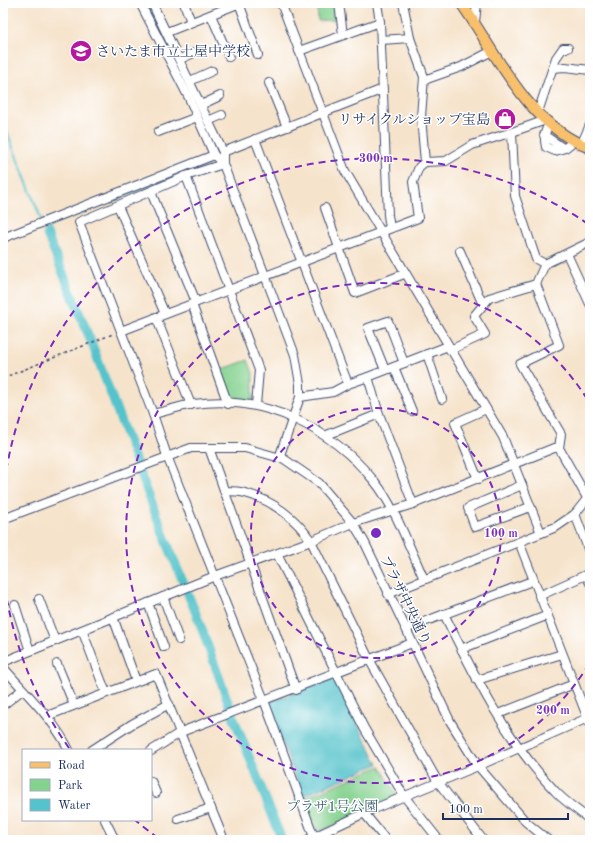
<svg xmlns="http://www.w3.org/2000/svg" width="593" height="843" viewBox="0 0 593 843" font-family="'Old Standard TT','Noto Serif JP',serif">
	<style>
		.green { fill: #85d28f; stroke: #508076 }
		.water { fill: #55c3cb; stroke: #387994 }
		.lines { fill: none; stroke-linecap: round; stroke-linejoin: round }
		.stream { stroke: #55c3cb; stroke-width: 2.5 }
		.canal { stroke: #55c3cb; stroke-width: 9 }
		.minor-casing { stroke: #3c4a6e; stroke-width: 10 }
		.major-casing { stroke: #3c4a6e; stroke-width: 12 }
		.path { stroke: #3c4a6e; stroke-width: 1.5; stroke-dasharray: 3 3; stroke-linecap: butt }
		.minor { stroke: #fff; stroke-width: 8 }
		.major { stroke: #f8bf6c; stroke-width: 10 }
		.ring { fill: none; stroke: #7b2cbf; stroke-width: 2; stroke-dasharray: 7 5 }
		.labels { text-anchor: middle; stroke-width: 3; stroke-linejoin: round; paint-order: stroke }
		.poi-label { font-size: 14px; fill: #1b2f5e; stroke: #fff; text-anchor: start }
		.street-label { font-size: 14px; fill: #1b2f5e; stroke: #fff }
		.park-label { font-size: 14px; fill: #3b606d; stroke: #fff }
		.centre { fill: #7b2cbf; stroke: #fff; stroke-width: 2 }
		.ring-label { font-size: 12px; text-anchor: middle; font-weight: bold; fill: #7b2cbf; stroke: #fff; stroke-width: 3; stroke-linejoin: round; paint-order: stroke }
	</style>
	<rect width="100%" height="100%" fill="#fff"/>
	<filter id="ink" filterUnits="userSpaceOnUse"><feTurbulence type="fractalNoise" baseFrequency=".025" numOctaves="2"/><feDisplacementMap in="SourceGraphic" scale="8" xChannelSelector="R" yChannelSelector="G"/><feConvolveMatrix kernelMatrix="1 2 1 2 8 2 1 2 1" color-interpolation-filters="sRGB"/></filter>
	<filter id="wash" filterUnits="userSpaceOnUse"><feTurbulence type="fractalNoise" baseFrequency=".012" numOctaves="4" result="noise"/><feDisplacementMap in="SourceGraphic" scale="16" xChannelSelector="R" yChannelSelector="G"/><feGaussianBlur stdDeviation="0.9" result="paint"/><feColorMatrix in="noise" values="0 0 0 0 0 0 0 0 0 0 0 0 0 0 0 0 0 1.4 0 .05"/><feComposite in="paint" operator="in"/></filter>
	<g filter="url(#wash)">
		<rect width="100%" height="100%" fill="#f6e3cb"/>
		<g class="green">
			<polygon points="317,3 332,3 335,20 318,21"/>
			<polygon points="248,360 253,373 253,400 249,403 234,401 230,398 220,370"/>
			<polygon points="380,766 396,794 395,798 321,831 316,829 305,798"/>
		</g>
		<polygon class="water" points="332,679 335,680 378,764 303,796 268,706 270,702"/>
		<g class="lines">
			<g class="stream">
				<polyline points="146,3 179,69"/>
				<polyline points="201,115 212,140"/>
				<polyline points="3,122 47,234"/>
				<polyline points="189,171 216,160"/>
				<polyline points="47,234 51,224 56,222 179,175"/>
			</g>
			<polyline class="canal" points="47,234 92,344 161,528 199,621 232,713 282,840"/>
		</g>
	</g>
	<g filter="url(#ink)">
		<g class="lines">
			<g class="minor-casing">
				<g id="minor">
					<polyline points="140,3 189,98 214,155 223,164 186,176 79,222 153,414 167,456 264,700 315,840"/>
					<polyline points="152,3 223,152 223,164 295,355 300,384 300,397 279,458"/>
					<polyline points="184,3 191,22"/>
					<polyline points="239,3 258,55"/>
					<polyline points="281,3 345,171 503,437 541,533"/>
					<polyline points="339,3 343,35"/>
					<polyline points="377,3 380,22 388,215 390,228"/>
					<polyline points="403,3 410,38"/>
					<polyline points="211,15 229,57"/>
					<polyline points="475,22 477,3"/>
					<polyline points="167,32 240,3"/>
					<polyline points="381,40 410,38 424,77 421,117 425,162"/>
					<polyline points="299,51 380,22"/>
					<polyline points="180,59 201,50"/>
					<polyline points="553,68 565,67 590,70"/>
					<polyline points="424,80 461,67 492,51"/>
					<polyline points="190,81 212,71"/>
					<polyline points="269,83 287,127"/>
					<polyline points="201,105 220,96"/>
					<polyline points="538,112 556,58 563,48 568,48"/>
					<polyline points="208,121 222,115"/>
					<path d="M550 123C544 131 544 137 546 147L555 151 565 148 574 141"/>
					<polyline points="158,132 197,117"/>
					<polyline points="512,132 546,120"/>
					<polyline points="544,135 563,148"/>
					<polyline points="255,139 348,384"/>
					<polyline points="581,145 590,125"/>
					<polyline points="223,152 383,89"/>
					<polyline points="186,176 259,370 256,405"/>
					<polyline points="151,192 196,302"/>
					<polyline points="118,206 165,314"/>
					<polyline points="325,208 355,293 404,274"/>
					<polyline points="3,238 214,155"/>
					<polyline points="460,251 483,305"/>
					<polyline points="567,254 590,304"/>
					<polyline points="536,284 559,345 520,364 561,434 559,448 590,503"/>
					<polyline points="192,304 228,404"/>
					<polyline points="156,317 191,405"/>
					<polyline points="121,331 418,218 413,182 419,167 425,162 446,161 472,145 512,132 515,196 536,259 545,264 590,242"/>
					<polyline points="450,350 485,334 474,316 489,298 536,284 545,264"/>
					<polyline points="427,354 442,399"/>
					<polyline points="394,367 412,411"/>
					<polyline points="385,370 368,328 388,321 404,363"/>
					<polyline points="368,377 448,346"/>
					<polyline points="300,397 333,392 348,384 368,377 379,414 413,504"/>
					<path d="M153 414C167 411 180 406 194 404 265 394 331 428 375 482 394 505 411 551 424 579"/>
					<polyline points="327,435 379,414"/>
					<polyline points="209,448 296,690"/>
					<polyline points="478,479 455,423 486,409"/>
					<polyline points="522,485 468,508 475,527 530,507"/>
					<path d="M224 491C230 491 239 491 245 493 272 500 296 518 311 541L369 659 438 782 483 840"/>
					<polyline points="575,514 590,554"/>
					<polyline points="3,519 191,448 245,448 284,459 319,483 353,523 364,541 450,721 478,766 526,822 548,840"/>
					<polyline points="519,542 590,724"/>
					<polyline points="277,554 364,728 404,796 439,840"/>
					<polyline points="586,575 590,583"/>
					<polyline points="388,594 556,527 575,514 590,495"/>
					<polyline points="539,596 590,573"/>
					<polyline points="163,597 179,640"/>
					<polyline points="39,599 55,641"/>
					<polyline points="148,603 164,647"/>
					<polyline points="15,605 30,651"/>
					<path d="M444 614C475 677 506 740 555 791 565 802 578 810 590 820"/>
					<polyline points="113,617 136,681"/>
					<polyline points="405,629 532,581"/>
					<polyline points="82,630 106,693"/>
					<polyline points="461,649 546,616"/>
					<polyline points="3,662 215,576 311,541 353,523 413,504 554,448 559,448"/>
					<polyline points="57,664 74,705"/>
					<path d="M3 667C26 694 53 718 69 750"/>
					<polyline points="477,680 562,654"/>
					<polyline points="3,705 22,690"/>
					<polyline points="498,714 574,684"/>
					<polyline points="47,716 156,674 224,840"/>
					<polyline points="92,750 132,724 169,704"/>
					<polyline points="151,751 181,732 412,643"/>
					<polyline points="151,781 156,793"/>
					<polyline points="364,813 386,840"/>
					<polyline points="178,819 211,808"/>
					<polyline points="105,820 115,840"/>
					<polyline points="307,840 371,810 478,766 590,717"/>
				</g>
			</g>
			<g class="major-casing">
				<path id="major" d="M461 3C497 54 527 125 590 148"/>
			</g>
			<polyline class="path" points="3,378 113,334"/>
			<use href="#minor" class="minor"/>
			<use href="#major" class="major"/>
		</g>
	</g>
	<g class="ring">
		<circle cx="376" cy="533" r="125"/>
		<path d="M589 664A250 250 0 1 1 589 402"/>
		<path d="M158 838A375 375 0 0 1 135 820M69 748A375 375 0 0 1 3 572M3 494A375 375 0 0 1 588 224"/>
	</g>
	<defs>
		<g id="school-disc" transform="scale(1.15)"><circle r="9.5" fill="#b5179e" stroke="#fff"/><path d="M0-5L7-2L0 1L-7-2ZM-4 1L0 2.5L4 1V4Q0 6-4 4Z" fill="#fff"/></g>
		<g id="shop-disc" transform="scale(1.15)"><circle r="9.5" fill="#b5179e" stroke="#fff"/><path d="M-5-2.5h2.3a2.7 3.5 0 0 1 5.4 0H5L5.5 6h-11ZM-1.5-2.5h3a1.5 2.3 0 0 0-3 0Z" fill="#fff"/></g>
	</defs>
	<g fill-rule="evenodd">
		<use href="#school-disc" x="81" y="51"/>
		<use href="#shop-disc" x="505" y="119"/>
	</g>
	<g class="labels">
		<g class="poi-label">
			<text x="96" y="56">さいたま市立土屋中学校</text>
			<text x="490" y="124" text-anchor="end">リサイクルショップ宝島</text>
		</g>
		<g class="street-label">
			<text transform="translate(406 600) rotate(64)" y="5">プラザ中央通り</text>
		</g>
		<g class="park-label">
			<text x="332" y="811">プラザ1号公園</text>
		</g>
	</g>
	<circle cx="376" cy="533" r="6" class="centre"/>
	<g class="ring-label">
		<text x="376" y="162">300 m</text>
		<text x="501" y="537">100 m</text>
		<text x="553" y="714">200 m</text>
	</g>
	<rect width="593" height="843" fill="none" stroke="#fff" stroke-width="16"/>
	<rect x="22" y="749" width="130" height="72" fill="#ffffff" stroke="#a4acbf"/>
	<rect x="30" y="762" width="20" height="6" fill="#f8bf6c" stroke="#a4acbf"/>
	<text x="58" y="769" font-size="12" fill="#1b2f5e">Road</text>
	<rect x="30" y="779" width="20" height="12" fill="#85d28f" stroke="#a4acbf"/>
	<text x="58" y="789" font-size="12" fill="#1b2f5e">Park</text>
	<rect x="30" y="799" width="20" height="12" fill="#55c3cb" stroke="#a4acbf"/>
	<text x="58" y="809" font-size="12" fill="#1b2f5e">Water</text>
	<path d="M443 813v6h125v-6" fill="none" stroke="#1b2f5e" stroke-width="2"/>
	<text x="449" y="813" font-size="12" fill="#1b2f5e" stroke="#ffffff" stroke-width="3" paint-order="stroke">100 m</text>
</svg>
